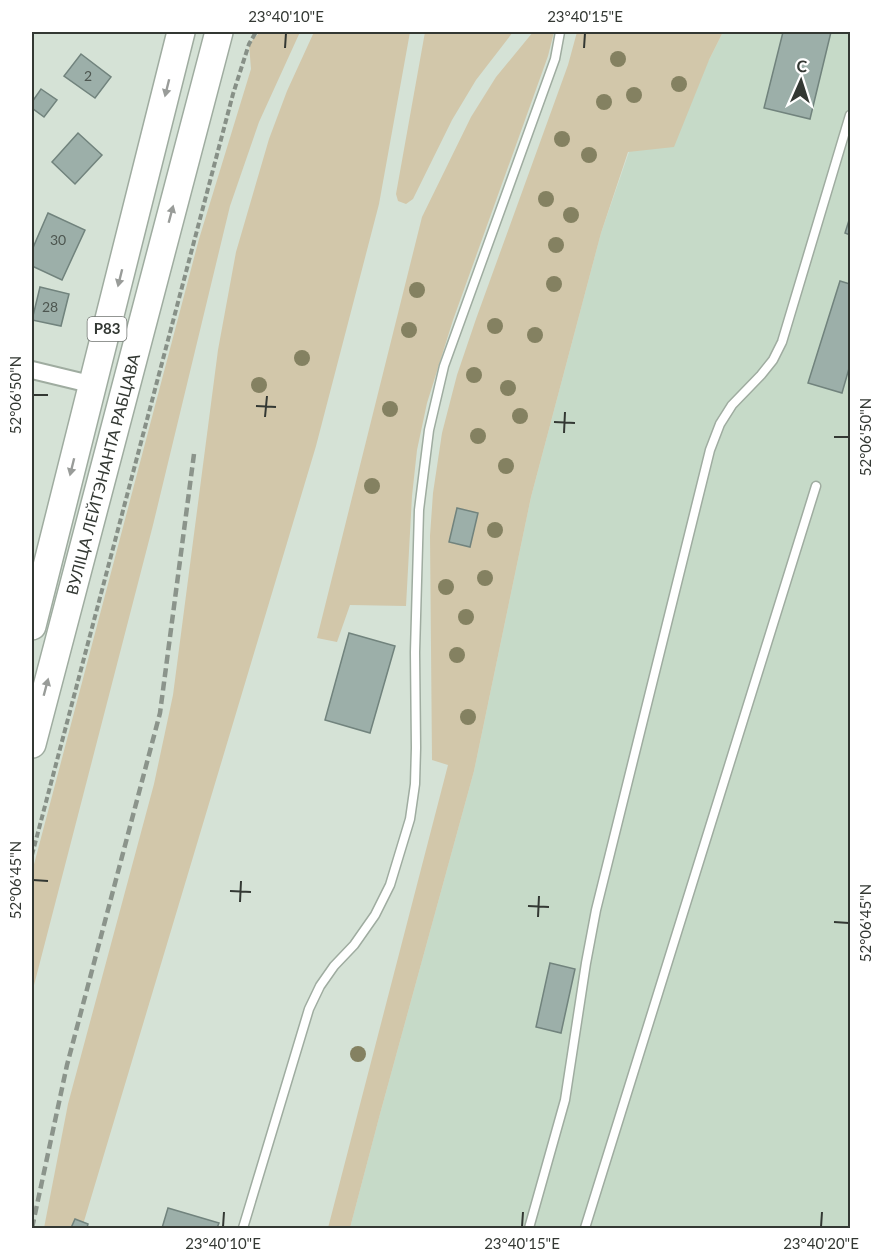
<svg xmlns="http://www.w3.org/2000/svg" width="882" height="1260" viewBox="0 0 882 1260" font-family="Lato,sans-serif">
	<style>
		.built { fill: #c6dac8 }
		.green { fill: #d2c7aa }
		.building { fill: #9cafa9; stroke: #71837d; stroke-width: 1.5 }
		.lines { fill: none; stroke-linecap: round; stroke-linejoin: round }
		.service-casing { stroke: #9faca0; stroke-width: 11 }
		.minor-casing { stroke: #9faca0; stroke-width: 20 }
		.trunk-casing { stroke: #9faca0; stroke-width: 30 }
		.path { stroke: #879087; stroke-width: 4; stroke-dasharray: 6 3; stroke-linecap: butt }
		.service { stroke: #fff; stroke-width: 8 }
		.minor { stroke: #fff; stroke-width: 16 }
		.trunk { stroke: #fff; stroke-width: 27 }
		.rail { stroke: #8b948b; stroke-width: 4.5; stroke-dasharray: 9 4.5; stroke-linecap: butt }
		.tree { fill: #848161 }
		.oneway { fill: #999c99 }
		.ticks { fill: none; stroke: #333833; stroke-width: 2 }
		.labels { text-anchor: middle; stroke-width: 6; stroke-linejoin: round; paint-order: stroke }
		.number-label { font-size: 14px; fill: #4d5650 }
		.shield { fill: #fff; stroke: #707470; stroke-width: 1.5 }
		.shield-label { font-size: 15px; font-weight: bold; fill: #333833 }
		.street-label { font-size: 16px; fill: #333833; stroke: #fff }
		.neatline { fill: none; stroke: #333833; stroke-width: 2 }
		.ticks-label { font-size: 15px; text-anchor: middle; fill: #333833 }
	</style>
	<rect width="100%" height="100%" fill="#d5e2d6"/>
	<polygon class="built" points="723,32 850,32 850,1228 350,1228 380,1114 474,771 531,497 601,233 629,152 709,60"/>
	<g class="green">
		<polygon points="260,32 300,32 259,122 230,206 153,525 32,993 32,872 199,239 251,69 249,44"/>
		<polygon points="314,32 410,32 379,204 316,446 82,1228 44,1228 68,1104 154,784 173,695 218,350 236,252 269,139 287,91"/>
		<polygon points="425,32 513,32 476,80 452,120 413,199 406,204 398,201 396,194"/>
		<polygon points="533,32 554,32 548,56 453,320 427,403 417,450 412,496 406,606 350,605 337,642 317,638 422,217 471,117 496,77"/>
		<polygon points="577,32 723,32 709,60 674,147 628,152 601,233 531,497 474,771 380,1114 350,1228 328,1228 448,765 432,760 430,536 433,493 442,433 457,375 476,319 568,65"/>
	</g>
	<g class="building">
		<polygon points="783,32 831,32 810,119 764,108"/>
		<polygon points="81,54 111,77 95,98 64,76"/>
		<polygon points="41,89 57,100 44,117 32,108 32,102"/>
		<polygon points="78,133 102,155 75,184 52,162"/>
		<polygon points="48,213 85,230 62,280 32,266 32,250"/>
		<polygon points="850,217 850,235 845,233"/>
		<polygon points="840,281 850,284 850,365 842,393 808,383"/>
		<polygon points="40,287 69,294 61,326 32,320"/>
		<polygon points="457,508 478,513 470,547 449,542"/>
		<polygon points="349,633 395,646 370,733 325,720"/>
		<polygon points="550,963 575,969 561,1033 536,1027"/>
		<polygon points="168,1208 219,1223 217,1228 162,1228"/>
		<polygon points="75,1219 88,1224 87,1228 71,1228"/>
	</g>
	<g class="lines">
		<g class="service-casing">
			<g id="service">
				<polyline points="243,1228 309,1009 320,986 334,966 354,945 375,915 390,885 410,819 415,784 416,748 415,652 419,510 429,430 444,366 555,59 560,32"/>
				<polyline points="529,1228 565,1100 586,963 596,910 710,450 720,424 732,405 761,375 773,360 782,342 850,115"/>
				<polyline points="585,1228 816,486"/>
			</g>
		</g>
		<g class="minor-casing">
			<polyline id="minor" points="32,370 94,385"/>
		</g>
		<g class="trunk-casing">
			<g id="trunk">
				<polyline points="32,626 181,32"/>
				<path id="s1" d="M32 744 219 32"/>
			</g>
		</g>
		<polyline class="path" points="32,855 233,94 249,44 256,32"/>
		<use href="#service" class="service"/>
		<use href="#minor" class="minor"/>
		<use href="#trunk" class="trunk"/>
		<polyline class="rail" points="32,1228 67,1065 160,713 194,454"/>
	</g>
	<g class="tree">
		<circle cx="618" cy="59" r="8"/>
		<circle cx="679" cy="84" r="8"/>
		<circle cx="634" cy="95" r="8"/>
		<circle cx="604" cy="102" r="8"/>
		<circle cx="562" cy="139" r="8"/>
		<circle cx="589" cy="155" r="8"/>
		<circle cx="546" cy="199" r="8"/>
		<circle cx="571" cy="215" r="8"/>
		<circle cx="556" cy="245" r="8"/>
		<circle cx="554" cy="284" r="8"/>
		<circle cx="417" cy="290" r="8"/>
		<circle cx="495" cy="326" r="8"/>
		<circle cx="409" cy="330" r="8"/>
		<circle cx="535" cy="335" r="8"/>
		<circle cx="302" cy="358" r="8"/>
		<circle cx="474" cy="375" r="8"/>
		<circle cx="259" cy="385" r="8"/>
		<circle cx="508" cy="388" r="8"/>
		<circle cx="390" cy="409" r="8"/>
		<circle cx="520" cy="416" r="8"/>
		<circle cx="478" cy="436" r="8"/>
		<circle cx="506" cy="466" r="8"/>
		<circle cx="372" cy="486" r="8"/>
		<circle cx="495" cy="530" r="8"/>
		<circle cx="485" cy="578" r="8"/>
		<circle cx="446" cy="587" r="8"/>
		<circle cx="466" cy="617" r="8"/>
		<circle cx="457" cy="655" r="8"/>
		<circle cx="468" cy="717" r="8"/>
		<circle cx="358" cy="1054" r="8"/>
	</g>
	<defs><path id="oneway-solid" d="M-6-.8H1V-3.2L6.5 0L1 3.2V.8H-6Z" transform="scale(1.5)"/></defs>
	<g class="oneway">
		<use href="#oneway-solid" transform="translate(167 88) rotate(104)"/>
		<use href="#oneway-solid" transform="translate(171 214) rotate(-75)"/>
		<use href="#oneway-solid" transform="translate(120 278) rotate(104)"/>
		<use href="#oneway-solid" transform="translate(72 467) rotate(104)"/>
		<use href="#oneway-solid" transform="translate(46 687) rotate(-75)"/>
	</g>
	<path class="ticks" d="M285 48 286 33M584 48 585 33M33 395H48M256 406 276 407M265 417 267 396M554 422 575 423M564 433 565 412M834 437H849M33 880 48 881M230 891 251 892M240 902 241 881M528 906 549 907M538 917 539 896M834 922 849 923M223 1227 224 1212M522 1227 523 1212M821 1227 822 1212"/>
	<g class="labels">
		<g class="number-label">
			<text x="88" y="81">2</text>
			<text x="58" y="245">30</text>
			<text x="50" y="312">28</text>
		</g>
		<rect class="shield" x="87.5" y="317" width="39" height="24" rx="4.5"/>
		<g class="shield-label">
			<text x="107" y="334">Р83</text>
		</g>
		<g class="street-label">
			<text dy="6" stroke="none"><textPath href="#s1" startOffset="279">ВУЛІЦА ЛЕЙТЭНАНТА РАБЦАВА</textPath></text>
		</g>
	</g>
	<rect width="882" height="1260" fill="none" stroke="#ffffff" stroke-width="66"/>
	<g transform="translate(801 81) rotate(3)" stroke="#ffffff" stroke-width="4.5" paint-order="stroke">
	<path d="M0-4.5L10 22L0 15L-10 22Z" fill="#333833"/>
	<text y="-9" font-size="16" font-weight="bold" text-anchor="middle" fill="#333833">С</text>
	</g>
	<rect x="33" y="33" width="816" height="1194" class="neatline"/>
	<g class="ticks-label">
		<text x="286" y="22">23°40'10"E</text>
		<text x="585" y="22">23°40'15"E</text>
		<text transform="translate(16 395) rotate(-90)" y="5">52°06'50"N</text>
		<text transform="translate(866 437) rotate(-90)" y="5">52°06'50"N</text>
		<text transform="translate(16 880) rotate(-90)" y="5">52°06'45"N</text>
		<text transform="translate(866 923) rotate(-90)" y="5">52°06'45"N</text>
		<text x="223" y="1249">23°40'10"E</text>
		<text x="522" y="1249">23°40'15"E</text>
		<text x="821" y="1249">23°40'20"E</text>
	</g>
</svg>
